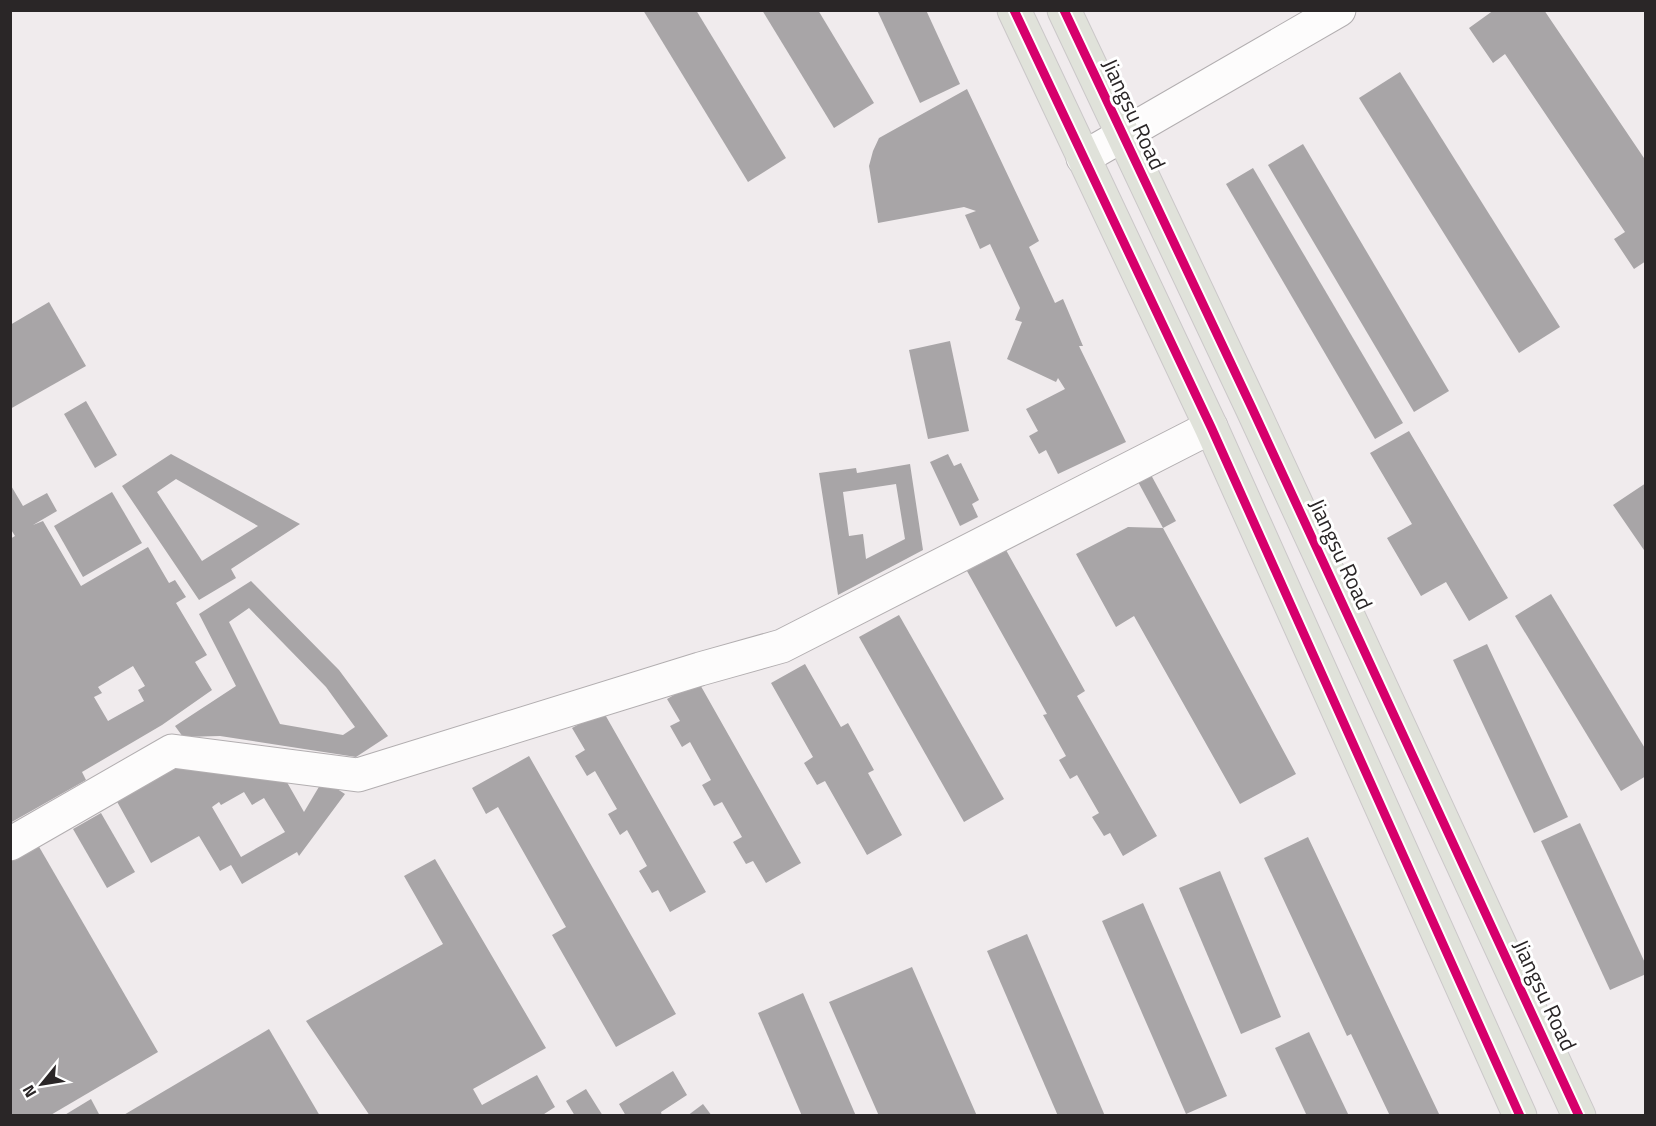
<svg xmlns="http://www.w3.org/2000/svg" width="1656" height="1126" viewBox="0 0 1656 1126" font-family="'Titillium Web',sans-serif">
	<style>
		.building { fill: #a8a5a7; fill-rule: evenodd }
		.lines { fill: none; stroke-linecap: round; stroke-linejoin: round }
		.minor-casing { stroke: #b2aeb0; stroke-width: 35 }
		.highway-casing { stroke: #cbc8c9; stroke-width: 35 }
		.minor { stroke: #fdfcfc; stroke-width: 33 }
		.highway { stroke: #e0e2da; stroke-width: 33 }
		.cycleway-casing { stroke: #fff; stroke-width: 13 }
		.cycleway { stroke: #d6006c; stroke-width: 9 }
		.labels { text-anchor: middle; stroke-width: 6; stroke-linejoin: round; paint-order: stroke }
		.street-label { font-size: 22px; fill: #2a2627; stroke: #fff }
	</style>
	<rect width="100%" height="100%" fill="#f0ebed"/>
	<g class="building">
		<polygon points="643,10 696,10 786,158 748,182"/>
		<polygon points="762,10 818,10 874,103 834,128"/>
		<polygon points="877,10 926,10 960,84 920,103"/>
		<polygon points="1494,10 1544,10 1646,161 1646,261 1634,269 1614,239 1625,232 1505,54 1493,63 1469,28"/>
		<polygon points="1400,72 1560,327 1519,353 1359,98"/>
		<polygon points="967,89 1039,241 1029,247 1055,303 1063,299 1083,346 1079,346 1126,442 1058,474 1046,450 1039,454 1029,436 1038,431 1026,409 1065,389 1058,378 1056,382 1007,359 1022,322 1015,320 1020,308 990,244 980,249 965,215 976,211 964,207 878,223 869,166 873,151 879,138"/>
		<polygon points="1303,144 1449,391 1414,412 1268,165"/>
		<polygon points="1253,168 1403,423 1375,439 1226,184"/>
		<polygon points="49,302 86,366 10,409 10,325"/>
		<polygon points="950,341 969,431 928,439 909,350"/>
		<polygon points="86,401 117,455 95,468 64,414"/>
		<polygon points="1409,431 1508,598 1469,621 1446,582 1421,596 1387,538 1412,524 1370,453"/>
		<path d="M171 454 300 524 231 569 236 578 199 600 122 486ZM176 479 258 526 202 561 157 492Z"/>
		<polygon points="948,454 954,466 961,463 979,500 972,504 978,517 960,526 930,462"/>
		<path d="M910 464 923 550 838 595 819 473 856 468 857 473ZM896 484 905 539 866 559 863 534 849 536 843 492Z"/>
		<polygon points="1150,473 1176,521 1163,528 1137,480"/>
		<polygon points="1646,483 1646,553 1613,505"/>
		<path d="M10 484 23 506 47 493 57 511 33 525 43 521 81 586 148 547 169 583 175 580 186 597 176 603 207 655 195 662 212 690 162 725 82 772 86 780 10 823V539L15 536 10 528ZM133 666 145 686 138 690 144 701 108 721 94 697 102 693 98 687Z"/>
		<polygon points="112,492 142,543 83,577 54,526"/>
		<polygon points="1128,527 1163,528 1296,774 1240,804 1134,616 1116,627 1076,554"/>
		<polygon points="1006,550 1085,691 1077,696 1157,836 1123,856 1110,833 1104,836 1092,817 1099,813 1077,775 1070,779 1059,760 1066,756 1043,715 1047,714 967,571"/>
		<path d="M251 581 339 670 388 736 356 757 220 736 183 737 175 726 236 686 199 614ZM249 608 326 687 355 727 343 735 280 724 229 622Z"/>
		<polygon points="1551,594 1646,750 1646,776 1621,791 1515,616"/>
		<polygon points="899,615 1004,799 964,822 859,637"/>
		<polygon points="1487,644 1568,817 1534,833 1453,660"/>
		<polygon points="805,664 841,727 848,723 874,770 868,773 902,835 867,855 825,781 817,785 804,763 813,757 771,683"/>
		<polygon points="698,681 801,863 766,883 753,861 746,864 733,842 742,837 722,802 714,806 702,785 711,780 690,742 682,747 670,726 680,721 667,699"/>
		<polygon points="603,711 706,892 670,912 658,890 652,893 639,871 647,866 627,830 620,835 608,814 617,809 595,771 587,776 575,756 585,750 572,728"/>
		<polygon points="529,756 676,1014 616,1047 552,935 566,927 498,807 486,814 472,788"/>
		<path d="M180 761 284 777 304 812 323 780 345 794 299 856 297 852 242 884 231 865 220 871 199 836 151 863 115 798ZM244 792 252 805 264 798 285 832 241 857 212 807 219 802 221 805Z"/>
		<polygon points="101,813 135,872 107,888 73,829"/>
		<polygon points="1580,823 1646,965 1646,974 1610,990 1541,841"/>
		<polygon points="1308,837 1392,1015 1440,1116 1390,1116 1351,1034 1347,1036 1264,858"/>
		<polygon points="38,845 158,1052 49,1116 10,1116 10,861"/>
		<polygon points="435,859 546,1048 473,1089 482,1105 537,1075 555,1107 541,1116 370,1116 306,1021 443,944 404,876"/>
		<polygon points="1220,871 1281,1017 1241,1034 1179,888"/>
		<polygon points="1143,903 1227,1096 1186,1114 1102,921"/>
		<polygon points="1027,934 1105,1116 1058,1116 987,951"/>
		<polygon points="912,967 977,1116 879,1116 829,1002"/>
		<polygon points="803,993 856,1116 802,1116 758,1013"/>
		<polygon points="269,1029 320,1116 122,1116"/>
		<polygon points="1309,1032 1349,1116 1307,1116 1275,1048"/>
		<polygon points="673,1071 687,1095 661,1112 662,1116 626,1116 619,1104"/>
		<polygon points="586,1089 603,1116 575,1116 566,1101"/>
		<polygon points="91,1099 100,1116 63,1116"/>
		<polygon points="703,1104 712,1116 687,1116"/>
	</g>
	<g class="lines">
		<g class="minor-casing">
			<g id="minor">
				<polyline points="1083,158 1339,10"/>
				<polyline points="10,844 172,751 358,775 700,669 782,646 1211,427"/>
			</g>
		</g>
		<g class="highway-casing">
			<g id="highway">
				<polyline points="1014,10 1211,427 1520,1116"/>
				<polyline points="1064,10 1252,408 1579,1116"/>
			</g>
		</g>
		<use href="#minor" class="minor"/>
		<use href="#highway" class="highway"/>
		<g class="cycleway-casing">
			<g id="cycleway">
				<polyline points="1014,10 1211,427 1520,1116"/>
				<polyline points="1064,10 1252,408 1579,1116"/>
			</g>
		</g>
		<use href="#cycleway" class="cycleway"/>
	</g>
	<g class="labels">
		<g class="street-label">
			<text transform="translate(1134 114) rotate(65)" y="8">Jiangsu Road</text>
			<text transform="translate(1341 554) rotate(65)" y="8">Jiangsu Road</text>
			<text transform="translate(1545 995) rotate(65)" y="8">Jiangsu Road</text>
		</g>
	</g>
	<rect width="1656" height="1126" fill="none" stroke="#2a2627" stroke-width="24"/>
	<g transform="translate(42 1084) rotate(240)" stroke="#ffffff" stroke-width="4.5" paint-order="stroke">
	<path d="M0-4.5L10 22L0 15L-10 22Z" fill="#2a2627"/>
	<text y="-9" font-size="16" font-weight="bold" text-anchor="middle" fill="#2a2627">N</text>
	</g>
</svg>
